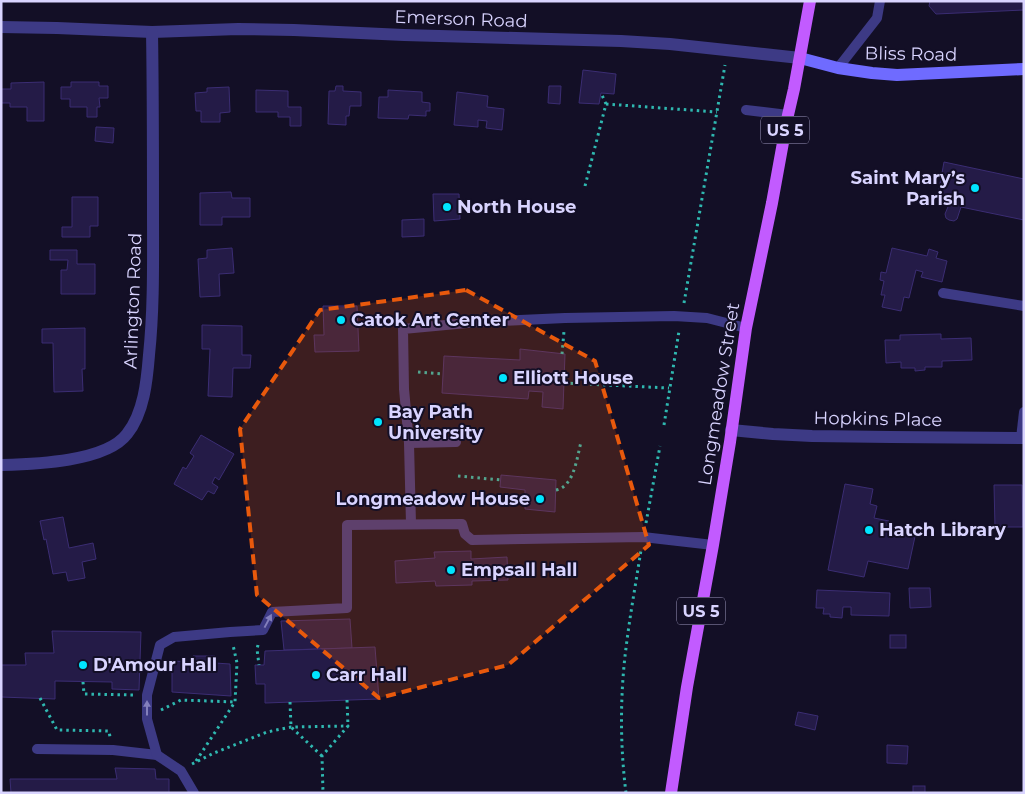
<svg xmlns="http://www.w3.org/2000/svg" width="1025" height="794" viewBox="0 0 1025 794" font-family="Montserrat,sans-serif">
	<style>
		.building { fill: #241b47; stroke: #3b2d73 }
		.lines { fill: none; stroke-linecap: round; stroke-linejoin: round }
		.path { stroke: #2fb8b0; stroke-width: 3; stroke-dasharray: 2.5 4; stroke-linecap: butt }
		.service { stroke: #3d3a85; stroke-width: 10 }
		.minor { stroke: #3d3a85; stroke-width: 12 }
		.secondary { stroke: #6f6bff; stroke-width: 12 }
		.primary { stroke: #c25bff; stroke-width: 12 }
		.oneway { fill: #837fbc }
		.marked { fill: #e8590c; fill-opacity: 0.2; stroke: #e8590c; stroke-width: 4; stroke-dasharray: 10 6; stroke-linejoin: round }
		.poi-dot { fill: #00e5ff; stroke: #130f26; stroke-width: 2 }
		.labels { text-anchor: middle; stroke-width: 4; stroke-linejoin: round; paint-order: stroke }
		.shield { fill: #130f26; stroke: #9e99be; stroke-width: 1 }
		.shield-label { font-size: 16px; font-weight: bold; fill: #d9d4ff }
		.street-label { font-size: 18px; fill: #d9d4ff; stroke: #130f26 }
		.poi-label { font-size: 18px; font-weight: bold; fill: #d9d4ff; stroke: #130f26; text-anchor: start }
	</style>
	<rect width="100%" height="100%" fill="#130f26"/>
	<g class="building">
		<polygon points="930,1 1024,1 1024,10 936,14 929,6"/>
		<polygon points="583,70 616,74 614,94 601,93 599,104 579,103"/>
		<polygon points="44,82 44,121 27,121 27,107 10,107 10,103 1,103 1,89 11,89 11,83"/>
		<polygon points="71,82 99,82 99,86 108,86 108,98 99,98 100,107 97,107 97,117 87,117 87,107 70,107 70,99 61,99 61,87 71,87"/>
		<polygon points="336,86 343,86 343,91 361,92 361,106 350,106 349,116 346,116 346,125 328,124 329,91 335,91"/>
		<polygon points="549,86 561,86 560,104 548,103"/>
		<polygon points="229,87 230,112 220,113 220,122 201,122 201,111 196,111 195,93 207,92 207,88"/>
		<polygon points="256,90 288,91 288,107 301,107 301,126 290,126 290,117 278,117 278,112 256,112"/>
		<polygon points="388,90 422,92 422,102 430,103 430,111 426,111 426,116 409,115 408,119 378,118 379,97 388,97"/>
		<polygon points="457,92 488,96 487,107 504,109 502,130 486,128 487,121 478,120 478,127 454,125"/>
		<polygon points="96,127 114,128 113,143 95,141"/>
		<polygon points="944,162 1024,179 1024,220 961,207 957,219 954,221 949,220 946,218 945,214 950,202 937,200"/>
		<polygon points="231,192 232,198 250,198 250,217 222,217 222,225 200,225 200,193"/>
		<polygon points="433,194 459,194 460,219 434,221"/>
		<polygon points="72,197 98,197 98,226 90,226 90,237 62,237 62,227 72,227"/>
		<polygon points="424,219 424,236 402,237 402,220"/>
		<polygon points="232,248 234,273 219,274 220,296 200,297 198,259 207,258 207,250"/>
		<polygon points="892,248 927,256 929,249 938,252 936,258 947,261 942,282 921,277 923,272 916,270 909,298 904,297 901,311 882,307 885,295 881,295 884,281 880,280 881,272 886,273"/>
		<polygon points="50,250 77,250 77,264 95,264 95,294 61,294 61,270 67,270 68,260 50,260"/>
		<polygon points="323,306 357,306 359,351 315,352 314,335 324,335"/>
		<polygon points="202,325 242,326 242,355 251,355 250,368 233,368 232,397 208,396 210,349 202,349"/>
		<polygon points="85,328 85,369 82,369 83,391 54,392 53,343 42,343 42,329"/>
		<polygon points="941,334 941,339 971,338 972,360 942,361 942,367 925,367 925,370 915,371 915,368 901,368 901,362 886,363 885,340 900,340 900,335"/>
		<polygon points="520,349 565,354 563,409 542,407 543,392 529,391 528,399 442,393 444,356 520,360"/>
		<polygon points="201,435 234,454 219,480 215,477 212,483 218,487 214,494 208,491 202,500 174,484 183,467 186,469 194,456 190,453"/>
		<polygon points="501,475 556,480 555,512 525,509 525,490 500,487"/>
		<polygon points="845,484 873,489 870,504 877,506 874,518 889,521 887,527 916,532 908,569 868,561 864,577 828,570"/>
		<polygon points="994,485 1022,485 1023,527 995,527"/>
		<polygon points="63,517 69,548 93,543 96,559 82,562 85,578 68,581 66,572 53,574 46,539 44,540 40,521"/>
		<polygon points="471,551 471,559 507,557 508,580 472,581 472,585 436,586 435,581 396,583 395,561 435,558 434,552"/>
		<polygon points="909,588 930,588 931,607 910,608"/>
		<polygon points="817,590 890,593 889,616 851,615 851,607 843,607 842,618 830,617 830,614 823,614 824,608 816,608"/>
		<polygon points="350,619 352,648 284,650 281,621"/>
		<polygon points="52,631 141,632 139,690 112,689 112,682 55,681 55,699 1,697 1,665 26,665 25,653 54,653"/>
		<rect x="890" y="635" width="16" height="13"/>
		<polygon points="375,647 379,699 265,703 265,684 256,684 255,665 264,665 265,651"/>
		<polygon points="193,656 215,656 215,663 230,664 231,696 172,692 172,661 192,662"/>
		<polygon points="798,712 818,716 815,730 795,725"/>
		<polygon points="887,745 908,746 907,764 887,763"/>
		<polygon points="115,768 155,769 156,779 169,779 169,793 11,793 10,779 117,779"/>
		<rect x="913" y="786" width="12" height="7"/>
	</g>
	<g class="lines">
		<g class="path">
			<polyline points="606,104 717,112"/>
			<polyline points="585,186 606,104 601,93"/>
			<polyline points="684,303 725,65"/>
			<polyline points="562,354 564,331"/>
			<polyline points="418,372 443,374"/>
			<polyline points="564,383 669,388"/>
			<polyline points="664,425 679,331"/>
			<polyline points="458,476 501,480"/>
			<path d="M556 490C574 487 577 457 581 442"/>
			<polyline points="646,523 660,446"/>
			<polyline points="258,645 257,649 259,665"/>
			<polyline points="83,682 84,694 134,695"/>
			<polyline points="40,698 57,730 109,731 110,737"/>
			<polyline points="347,700 348,726"/>
			<polyline points="290,702 291,727 322,756"/>
			<polyline points="161,710 181,700 235,702"/>
			<polyline points="196,761 235,702 237,663 233,645"/>
			<polyline points="192,764 214,753 267,732 291,727 348,726 322,756 323,793"/>
			<path d="M626 793C620 746 620 695 626 648 630 615 636 582 641 550"/>
		</g>
		<g class="service">
			<polyline points="838,68 877,18 880,1"/>
			<polyline points="746,110 788,115"/>
			<polyline points="943,293 1024,306"/>
			<polyline points="1021,438 1024,412"/>
			<polyline points="409,443 456,442"/>
			<polyline points="411,524 409,443 404,389 403,329 478,322 565,318 674,316 707,318 746,328"/>
			<polyline points="37,749 113,750 157,755 181,771 194,793"/>
			<polyline points="157,755 147,719 147,695 160,645 174,637 230,632 263,630 272,612 347,608 347,525 462,524 465,534 472,540 643,537 713,545"/>
		</g>
		<g class="minor">
			<polyline points="1,27 57,28 152,32 238,29 294,30 404,35 621,41 670,44 800,58"/>
			<polyline points="731,430 773,434 812,436 891,437 1024,438"/>
			<path d="M1 465C34 464 106 462 127 434 144 413 147 380 149 355 154 307 153 258 153 210 153 151 153 91 152 32"/>
		</g>
		<polyline class="secondary" points="800,58 838,68 872,73 897,75 1024,69"/>
		<polyline class="primary" points="671,793 687,687 713,545 730,442 746,328 772,203 788,115 794,89 810,1"/>
	</g>
	<defs><path id="oneway-solid" d="M-6-.8H1V-3.2L6.5 0L1 3.2V.8H-6Z" transform="scale(1.25)"/></defs>
	<g class="oneway">
		<use href="#oneway-solid" transform="translate(268 621) rotate(-62)"/>
		<use href="#oneway-solid" transform="translate(147 708) rotate(-90)"/>
	</g>
	<path class="marked" d="M466 290 595 361 649 545 508 665 379 698 257 595 240 429 320 310Z"/>
	<g class="poi-dot">
		<circle cx="975" cy="188" r="5"/>
		<circle cx="447" cy="207" r="5"/>
		<circle cx="341" cy="320" r="5"/>
		<circle cx="503" cy="378" r="5"/>
		<circle cx="378" cy="422" r="5"/>
		<circle cx="540" cy="499" r="5"/>
		<circle cx="869" cy="530" r="5"/>
		<circle cx="451" cy="570" r="5"/>
		<circle cx="83" cy="665" r="5"/>
		<circle cx="316" cy="675" r="5"/>
	</g>
	<g class="labels">
		<g class="shield">
			<rect x="761" y="116.5" width="48" height="27" rx="4"/>
			<rect x="677" y="597.5" width="48" height="27" rx="4"/>
		</g>
		<g class="shield-label">
			<text x="785" y="136">US 5</text>
			<text x="701" y="617">US 5</text>
		</g>
		<g class="street-label">
			<text transform="translate(461 19) rotate(2)" y="6">Emerson Road</text>
			<text transform="translate(911 54) rotate(1)" y="6">Bliss Road</text>
			<text transform="translate(133 301) rotate(-88)" y="6">Arlington Road</text>
			<text transform="translate(719 394) rotate(-81)" y="6">Longmeadow Street</text>
			<text transform="translate(878 419) rotate(1)" y="6">Hopkins Place</text>
		</g>
		<g class="poi-label">
			<text x="965" y="184" text-anchor="end">Saint Mary’s<tspan x="965" dy="21">Parish</tspan></text>
			<text x="457" y="213">North House</text>
			<text x="351" y="326">Catok Art Center</text>
			<text x="513" y="384">Elliott House</text>
			<text x="388" y="418">Bay Path<tspan x="388" dy="21">University</tspan></text>
			<text x="530" y="505" text-anchor="end">Longmeadow House</text>
			<text x="879" y="536">Hatch Library</text>
			<text x="461" y="576">Empsall Hall</text>
			<text x="93" y="671">D'Amour Hall</text>
			<text x="326" y="681">Carr Hall</text>
		</g>
	</g>
	<rect width="1025" height="794" fill="none" stroke="#d9d4ff" stroke-width="5"/>
</svg>
